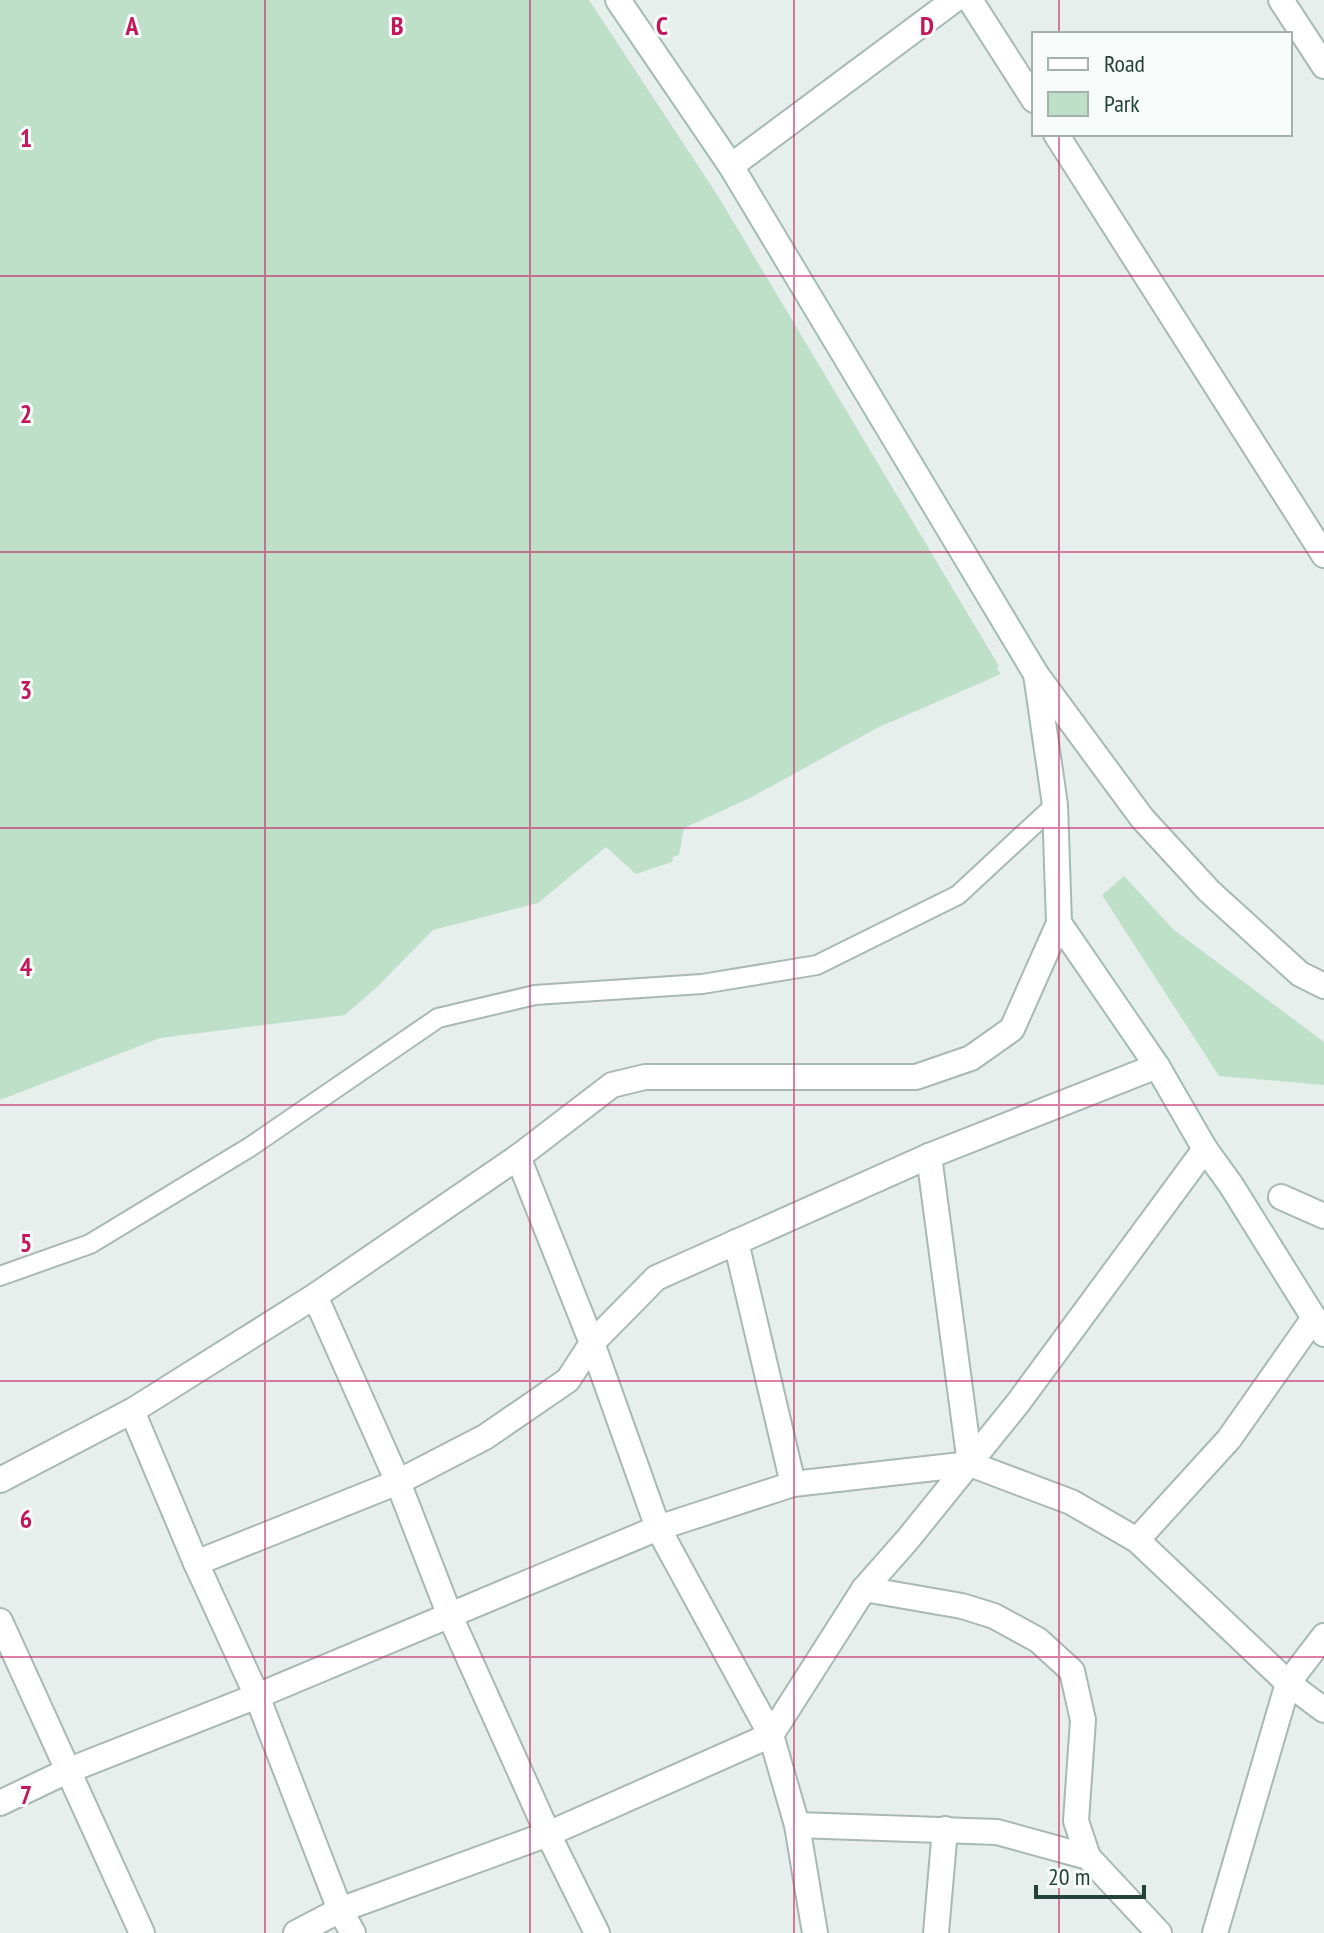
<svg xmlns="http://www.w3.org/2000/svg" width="1324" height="1933" viewBox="0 0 1324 1933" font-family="'PT Sans Narrow',sans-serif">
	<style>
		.green { fill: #bfe0c8 }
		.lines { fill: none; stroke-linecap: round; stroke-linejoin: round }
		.lane-casing { stroke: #a8b8b2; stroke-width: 22 }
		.street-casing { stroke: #a8b8b2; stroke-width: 28 }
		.secondary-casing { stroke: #a4bbb3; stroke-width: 28 }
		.lane { stroke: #fff; stroke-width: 18 }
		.street { stroke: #fff; stroke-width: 24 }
		.secondary { stroke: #fff; stroke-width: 24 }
		.grid { fill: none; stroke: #c2185b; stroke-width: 2; stroke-opacity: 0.55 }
		.grid-label { font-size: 26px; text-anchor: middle; font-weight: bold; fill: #c2185b; stroke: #f7fbf9; stroke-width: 6; stroke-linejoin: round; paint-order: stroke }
	</style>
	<rect width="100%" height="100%" fill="#e6efeb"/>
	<g class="green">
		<polygon points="0,0 589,0 718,196 999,666 997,668 1001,674 877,728 750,798 684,828 679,855 673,857 672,862 636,874 606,847 538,903 433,930 378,986 345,1015 160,1038 0,1100"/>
		<polygon points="1124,876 1174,930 1324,1042 1324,1085 1219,1076 1102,895"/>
	</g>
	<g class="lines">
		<g class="lane-casing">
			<polyline id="lane" points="0,1276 90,1244 250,1147 438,1018 535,995 702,984 817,965 958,895 1055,805"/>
		</g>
		<g class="street-casing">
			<g id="street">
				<polyline points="970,0 1034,100"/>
				<polyline points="1281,0 1324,66"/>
				<polyline points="1056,134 1324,555"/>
				<polyline points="731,166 954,0"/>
				<polyline points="1036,674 1142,818 1209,891 1300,974 1324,986"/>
				<polyline points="929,1156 970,1464"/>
				<polyline points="518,1157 592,1343 658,1528 771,1735 797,1825 815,1933"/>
				<polyline points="1281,1197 1324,1216"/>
				<polyline points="736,1242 793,1484"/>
				<polyline points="315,1296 398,1482 450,1616 548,1834 597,1933"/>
				<polyline points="132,1411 196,1563 257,1696 340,1910 353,1933"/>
				<polyline points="0,1480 132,1411 315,1296 518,1157 612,1085 645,1077 916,1077 971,1058 1012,1029 1059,923"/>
				<polyline points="1137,1540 1229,1439 1314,1318"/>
				<polyline points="196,1563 398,1482 485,1437 568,1380 592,1343 656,1278 929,1156 1157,1066"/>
				<polyline points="864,1589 962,1606 994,1616 1038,1640 1072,1671 1083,1720 1076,1821 1088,1857"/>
				<polyline points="0,1621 142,1933"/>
				<polyline points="0,1803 67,1771 257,1696 658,1528 793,1484 970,1464 1071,1502 1137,1540 1288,1683 1324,1710"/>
				<polyline points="797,1825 997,1832 1088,1857 1159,1933"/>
				<polyline points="296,1933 340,1910 548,1834 771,1735 864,1589 908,1539 1018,1403 1205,1149"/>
				<polyline points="936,1933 945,1829"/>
				<polyline points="1215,1933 1288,1683 1324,1636"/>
			</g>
		</g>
		<g class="secondary-casing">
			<polyline id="secondary" points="618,0 731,166 1036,674 1055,805 1059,923 1157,1066 1205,1149 1231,1185 1324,1334"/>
		</g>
		<use href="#lane" class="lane"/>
		<use href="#street" class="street"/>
		<use href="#secondary" class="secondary"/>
	</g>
	<path class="grid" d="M265 0V1933M530 0V1933M794 0V1933M1059 0V34M1059 134V1933M0 276H1324M0 552H1324M0 828H1324M0 1105H1324M0 1381H1324M0 1657H1324"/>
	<g class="grid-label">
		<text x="132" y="35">A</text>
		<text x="397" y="35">B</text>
		<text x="662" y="35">C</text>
		<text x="927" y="35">D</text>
		<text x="26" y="147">1</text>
		<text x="26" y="423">2</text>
		<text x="26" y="699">3</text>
		<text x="26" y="976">4</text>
		<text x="26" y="1252">5</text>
		<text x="26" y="1528">6</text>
		<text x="26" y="1804">7</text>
	</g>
	<rect x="1032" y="32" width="260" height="104" fill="#f7fbf9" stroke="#a3b1ad" stroke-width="2"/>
	<rect x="1048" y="58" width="40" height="12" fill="#ffffff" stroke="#a3b1ad" stroke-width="2"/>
	<text x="1104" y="72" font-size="24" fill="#24423a">Road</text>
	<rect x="1048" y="92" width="40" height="24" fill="#bfe0c8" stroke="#a3b1ad" stroke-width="2"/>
	<text x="1104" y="112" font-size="24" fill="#24423a">Park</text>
	<path d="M1036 1885v12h108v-12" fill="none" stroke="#24423a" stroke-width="4"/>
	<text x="1048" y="1885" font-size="24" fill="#24423a" stroke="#f7fbf9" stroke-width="6" paint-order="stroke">20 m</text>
</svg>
